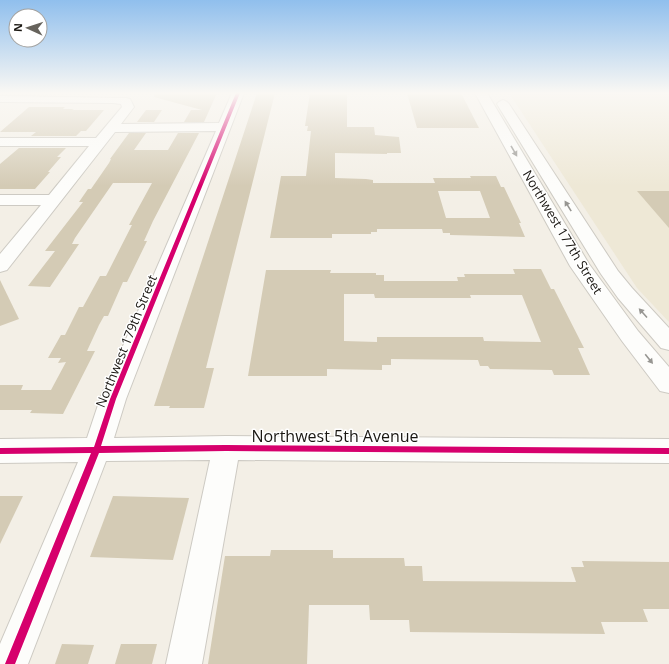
<svg xmlns="http://www.w3.org/2000/svg" width="669" height="664" viewBox="0 0 669 664" font-family="'Open Sans',sans-serif">
	<style>
		.built { fill: #eee8d6 }
		.building { fill: #d4cbb5; fill-rule: evenodd }
		.lines { fill: none; stroke-linecap: round; stroke-linejoin: round }
		.minor-casing { stroke: #cdcac3; stroke-width: 2 }
		.minor { fill: #fdfdfb; fill-rule: evenodd }
		.cycleway-casing { stroke: #fff; stroke-width: 2 }
		.cycleway { fill: #d6006c; fill-rule: evenodd }
		.oneway { fill: #979692 }
		.labels { text-anchor: middle; stroke-width: 3; stroke-linejoin: round; paint-order: stroke }
		.street-label { font-size: 13px; fill: #1a1712; stroke: #fff }
		.near-street-label { font-size: 16px; fill: #1a1712; stroke: #fff }
	</style>
	<rect width="100%" height="100%" fill="#f3efe6"/>
	<polygon class="built" points="509,93 669,93 669,322 637,288"/>
	<g class="building">
		<polygon points="155,93 217,93 204,122 184,122 191,110 202,110 154,97"/>
		<polygon points="257,93 275,93 206,368 214,368 204,408 169,408 170,406 154,406"/>
		<path d="M310 93H347V127H374L375 135 399 137 401 153H387V154L335 153V178L366 179 373 180V183H435L433 178H471L470 176H496L501 187H504L521 223H519L525 237 450 235V233H443L442 229H377V232H371V234H332V238H270L281 176H306L311 131H307L308 126H305ZM438 191H480L490 218H446Z"/>
		<polygon points="407,93 461,93 479,128 417,128"/>
		<polygon points="29,107 65,107 63,109 74,109 72,110 104,110 86,131 81,131 76,136 31,136 36,132 0,132"/>
		<polygon points="146,110 162,110 154,122 137,122"/>
		<polygon points="129,133 146,133 134,150 168,150 178,133 199,133 153,221 144,241 147,241 127,282 123,282 108,316 104,316 99,325 87,351 95,351 63,414 30,413 32,410 0,410 0,385 23,385 21,390 51,390 66,362 58,363 61,358 48,358 61,335 65,335 79,307 83,307 100,276 106,276 132,225 129,225 152,183 113,183 75,238 72,244 79,244 50,287 28,286 55,251 45,251 83,202 79,202 88,189 91,189 109,163 111,159 110,159"/>
		<polygon points="19,148 66,148 57,157 61,157 48,172 50,172 35,189 0,189 0,164"/>
		<polygon points="637,191 669,191 669,228"/>
		<path d="M513 269H541L551 289H554L584 348H578L590 375H554L552 370 490 369 488 366H480L478 360 391 359V365H382V370L327 369V376H248L266 270H331L330 273H376V275H384V281H458L457 277H465L464 274H515ZM344 294H374L375 298H471L470 295H522L541 342 484 341 483 337H377V342L344 341Z"/>
		<polygon points="0,280 19,319 0,326"/>
		<polygon points="0,496 23,496 0,544"/>
		<polygon points="113,496 189,498 173,560 90,557"/>
		<polygon points="271,550 333,550 333,558 404,558 405,566 422,566 423,581 576,582 571,567 584,567 582,561 669,562 669,609 643,609 648,622 601,622 605,634 410,632 409,620 370,620 369,605 309,605 307,664 208,664 225,556 270,556"/>
		<polygon points="62,644 94,645 88,664 55,664"/>
		<polygon points="121,644 157,644 152,664 115,664"/>
	</g>
	<g class="lines">
		<g class="minor-casing">
			<g id="minor">
				<polygon points="232,93 244,93 126,399 114,438 226,436 669,439 669,463 238,460 202,664 166,664 210,460 106,461 28,664 0,664 0,644 78,462 0,463 0,439 87,438 100,399 216,131 115,132 7,270 0,272 0,254 41,205 0,205 0,195 49,195 89,146 0,146 0,138 96,138 122,107 121,104 113,103 0,102 0,96 126,98 130,99 134,107 121,124 219,123"/>
				<polygon points="475,93 487,93 589,264 638,331 669,367 669,393 660,391 622,341 570,266"/>
				<polygon points="503,100 507,102 509,104 618,271 632,288 669,328 669,350 661,348 618,298 601,274 497,104 499,102"/>
			</g>
		</g>
		<use href="#minor" class="minor"/>
		<g class="cycleway-casing">
			<polygon id="cycleway" points="236,93 240,93 116,399 101,446 226,445 669,448 669,454 226,451 99,453 15,664 5,664 91,453 0,454 0,448 94,447 110,399"/>
		</g>
		<use href="#cycleway" class="cycleway"/>
	</g>
	<defs><path id="oneway-solid" d="M-6-.8H1V-3.2L6.5 0L1 3.2V.8H-6Z"/></defs>
	<g class="oneway">
		<use href="#oneway-solid" transform="translate(514 151) rotate(60)"/>
		<use href="#oneway-solid" transform="translate(568 206) rotate(-122)"/>
		<use href="#oneway-solid" transform="translate(643 313) rotate(-132)"/>
		<use href="#oneway-solid" transform="translate(649 359) rotate(51)"/>
	</g>
	<linearGradient id="sky" x2="0" y2="1"><stop stop-color="#90bfed"/><stop offset="0.5" stop-color="#faf8f4"/><stop offset="1" stop-color="#faf8f4" stop-opacity="0"/></linearGradient>
	<rect width="669" height="186" fill="url(#sky)"/>
	<g class="labels">
		<g class="street-label">
			<text transform="translate(563 232) rotate(59)" y="5">Northwest 177th Street</text>
			<text transform="translate(126 341) rotate(-68)" y="5">Northwest 179th Street</text>
		</g>
		<g class="near-street-label">
			<text x="335" y="442">Northwest 5th Avenue</text>
		</g>
	</g>
	<g transform="translate(28 28) rotate(273)"><circle r="19" fill="#ffffff" stroke="#a3a2a0"/>
	<path d="M0-3L7 15L0 10L-7 15Z" fill="#66635c"/>
	<text y="-6" font-size="11" font-weight="bold" text-anchor="middle" fill="#1a1712">N</text>
	</g>
</svg>
